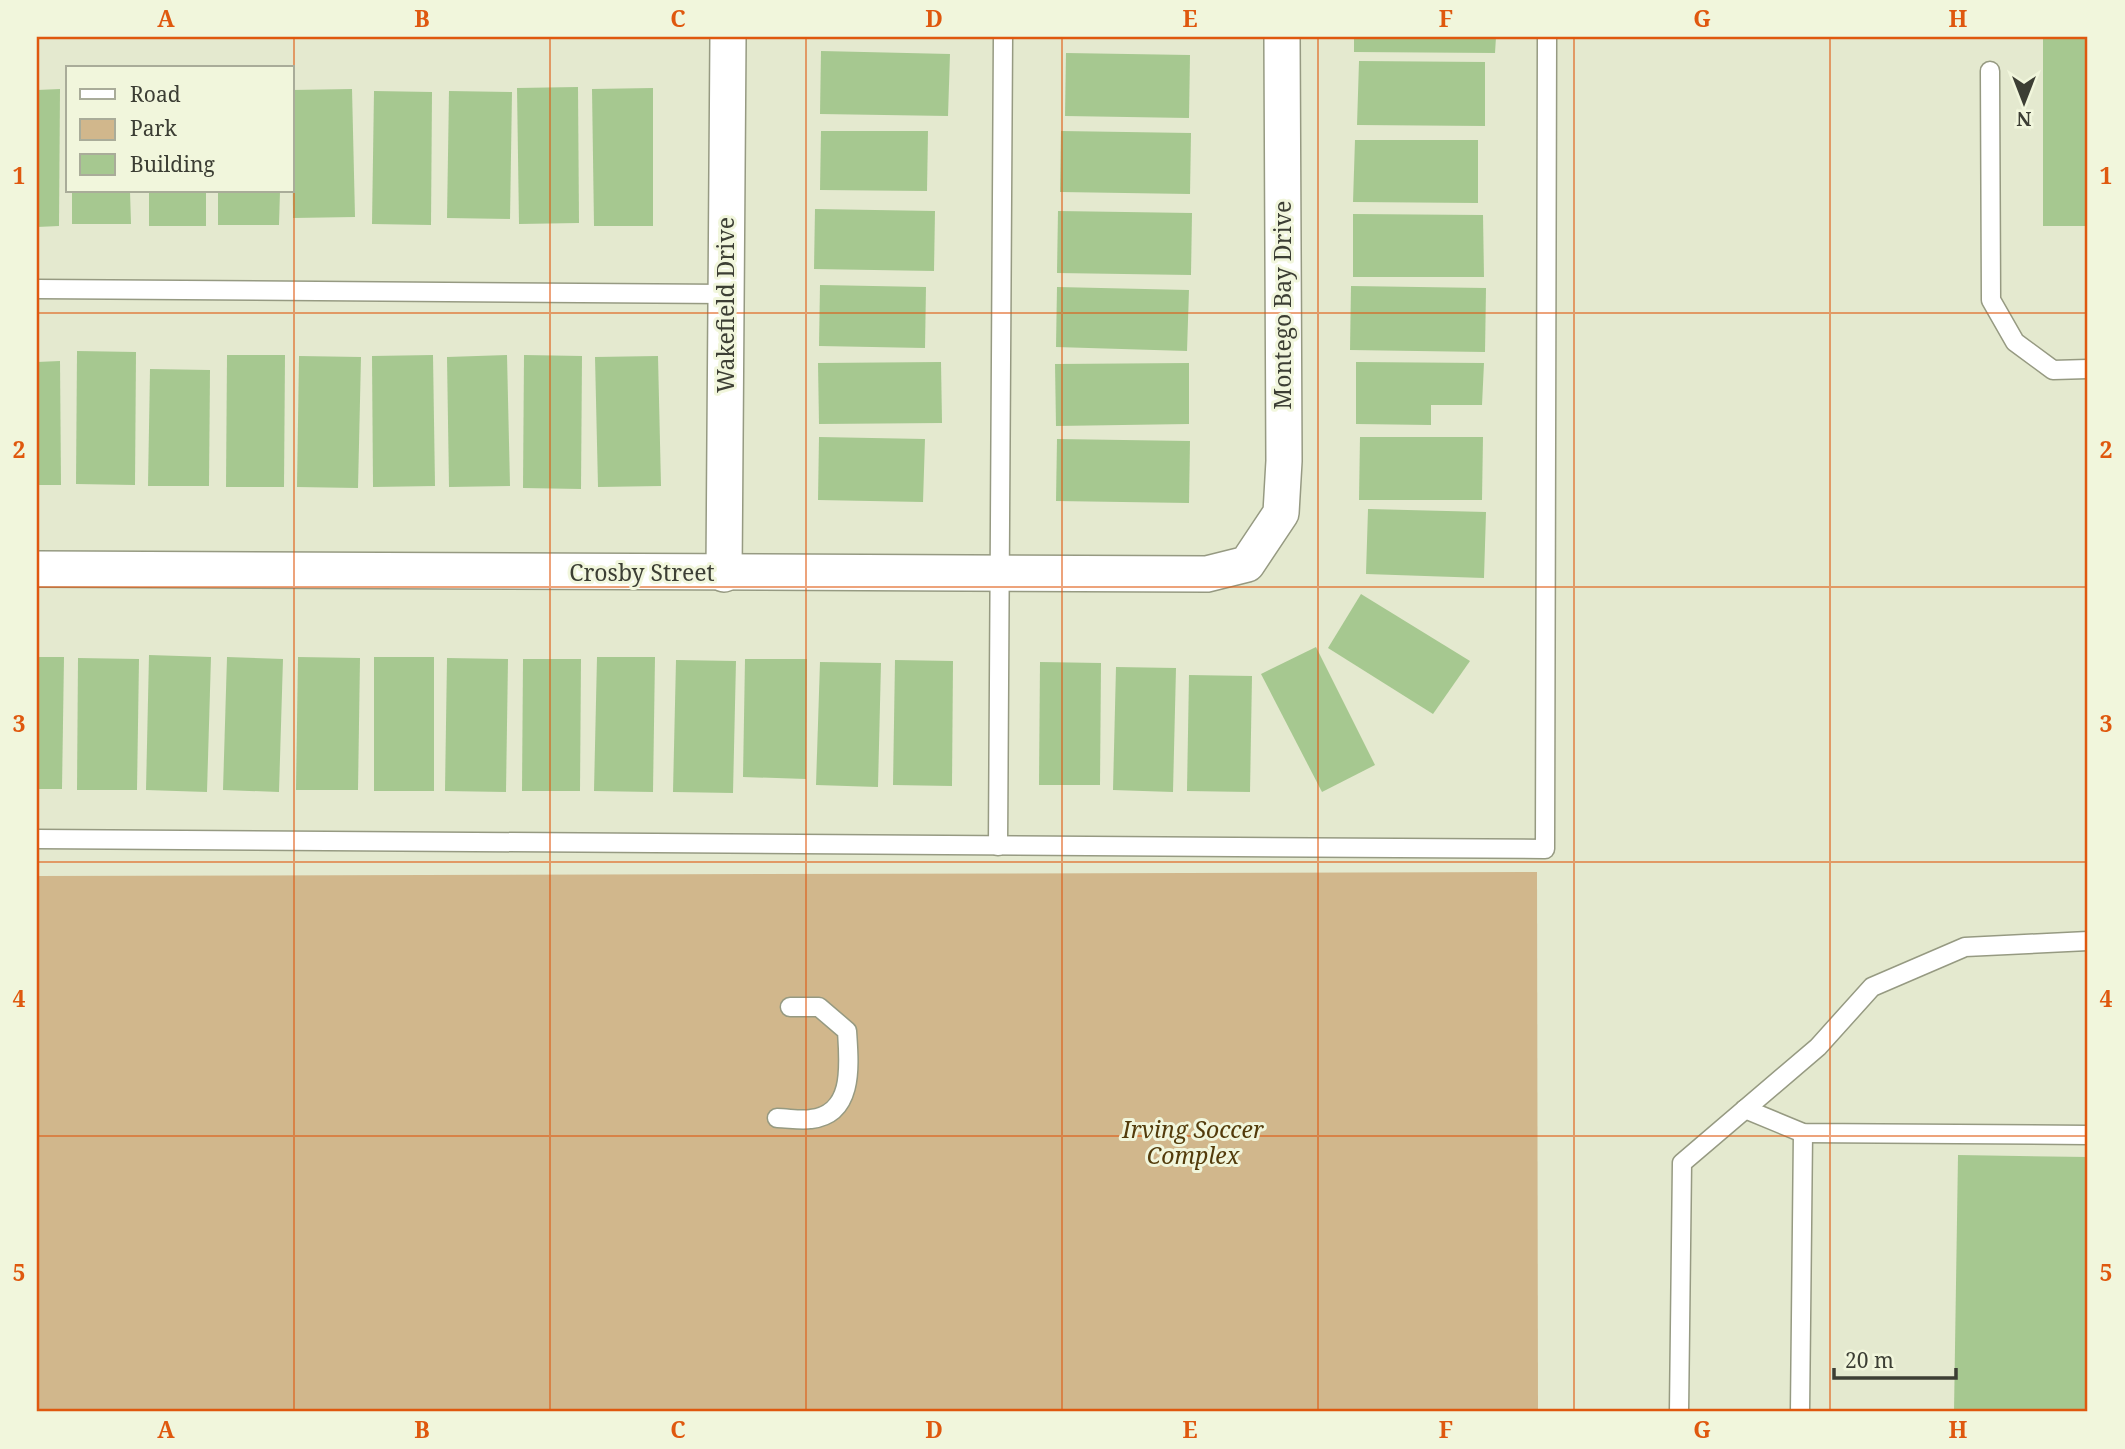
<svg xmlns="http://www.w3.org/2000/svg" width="2125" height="1449" viewBox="0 0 2125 1449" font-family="'Noto Serif',serif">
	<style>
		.green { fill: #d1b78c }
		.building { fill: #a6c890 }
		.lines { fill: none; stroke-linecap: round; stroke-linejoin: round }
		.service-casing { stroke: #969a82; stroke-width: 21 }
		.minor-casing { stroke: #969a82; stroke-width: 38 }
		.service { stroke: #fff; stroke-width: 18 }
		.minor { stroke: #fff; stroke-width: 35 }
		.grid { fill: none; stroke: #df580e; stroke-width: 2; stroke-opacity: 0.55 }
		.labels { text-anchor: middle; stroke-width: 6; stroke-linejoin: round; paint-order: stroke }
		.street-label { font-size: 23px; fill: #3c3e34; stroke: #f1f6dc }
		.park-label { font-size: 23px; font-style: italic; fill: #533b0b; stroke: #f1f6dc }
		.neatline { fill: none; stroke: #df580e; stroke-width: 2.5 }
		.grid-label { font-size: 23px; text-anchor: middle; font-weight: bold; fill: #df580e }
	</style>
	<rect width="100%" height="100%" fill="#e4e9cf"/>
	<polygon class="green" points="1537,872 1538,1412 37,1412 37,876"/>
	<g class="building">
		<polygon points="1354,37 1496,37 1495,53 1354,52"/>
		<rect x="2043" y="37" width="45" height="189"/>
		<polygon points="821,51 950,54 948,116 820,114"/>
		<polygon points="1066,53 1190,55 1189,118 1065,116"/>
		<polygon points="1359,61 1485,62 1485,126 1357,125"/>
		<polygon points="578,87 579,223 519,224 517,88"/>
		<polygon points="653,88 653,226 594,226 592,89"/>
		<polygon points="60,89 59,226 37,227 37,90"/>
		<polygon points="352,89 355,217 293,218 292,90"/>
		<polygon points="374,91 432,92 431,225 372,224"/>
		<polygon points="449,91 512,92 510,219 447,218"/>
		<polygon points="821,131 928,131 927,191 820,190"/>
		<polygon points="1061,131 1191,133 1190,194 1060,192"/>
		<polygon points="1355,140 1478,140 1478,203 1353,202"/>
		<polygon points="72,191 130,191 131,224 72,224"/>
		<rect x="149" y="191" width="57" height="35"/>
		<polygon points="218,191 280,191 279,225 218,225"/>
		<polygon points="815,209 935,211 934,271 814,269"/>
		<polygon points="1058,211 1192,213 1191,275 1057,273"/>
		<polygon points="1353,214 1483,215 1484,277 1353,277"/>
		<polygon points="820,285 926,287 925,348 819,346"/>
		<polygon points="1351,286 1486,288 1485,352 1350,350"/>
		<polygon points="1057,287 1189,290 1187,351 1056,347"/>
		<polygon points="77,351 136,352 135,485 76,484"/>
		<polygon points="227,355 285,355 284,487 226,487"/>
		<polygon points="433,355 435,486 373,487 372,356"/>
		<polygon points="507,355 510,486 449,487 447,357"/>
		<polygon points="524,355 582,356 581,489 523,488"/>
		<polygon points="299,356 361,357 358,488 297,487"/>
		<polygon points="658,356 661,486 598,487 595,357"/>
		<polygon points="60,361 61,485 37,485 37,362"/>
		<polygon points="941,362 942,423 819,424 818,363"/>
		<polygon points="1356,362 1484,363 1482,405 1431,405 1431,425 1356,424"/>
		<polygon points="1189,363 1189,424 1056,426 1055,364"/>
		<polygon points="150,369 210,370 209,486 148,486"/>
		<polygon points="819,437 925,439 923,502 818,500"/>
		<polygon points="1360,437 1483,437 1482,500 1359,500"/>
		<polygon points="1057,439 1190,441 1189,503 1056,501"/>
		<polygon points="1368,509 1486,512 1484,578 1366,574"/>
		<polygon points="1361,594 1470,661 1433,714 1328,648"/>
		<polygon points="1316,647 1375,765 1322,792 1261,674"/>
		<polygon points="149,655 211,657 207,792 146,790"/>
		<polygon points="37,657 64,657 62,789 37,789"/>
		<polygon points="227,657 283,659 279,792 223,790"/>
		<polygon points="298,657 360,658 358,790 296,790"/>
		<rect x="374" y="657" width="60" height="134"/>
		<polygon points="597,657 655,657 653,792 594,791"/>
		<polygon points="78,658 139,659 137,790 77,790"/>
		<polygon points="447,658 508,659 506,792 445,791"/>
		<polygon points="523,659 581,659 580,791 522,791"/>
		<polygon points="745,659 807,659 806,779 743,777"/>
		<polygon points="676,660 736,661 733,793 673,792"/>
		<polygon points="895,660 953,661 952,786 893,785"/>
		<polygon points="820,662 881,663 878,787 816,785"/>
		<polygon points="1040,662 1101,663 1100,785 1039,785"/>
		<polygon points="1116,667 1176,668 1173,792 1113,790"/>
		<polygon points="1189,675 1252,676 1250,792 1187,791"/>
		<polygon points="1958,1155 2088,1157 2088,1412 1954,1412"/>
	</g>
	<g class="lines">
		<g class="service-casing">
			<g id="service">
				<polyline points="1990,71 1991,300 2015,342 2053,370 2088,369"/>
				<polyline points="37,289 727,294"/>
				<polyline points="37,839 1545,849 1547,37"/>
				<polyline points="998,846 1003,37"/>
				<polyline points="1745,1109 1803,1133 2088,1135"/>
				<path d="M777 1118C788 1118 801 1121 811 1119 855 1114 849 1063 847 1031L819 1007H790"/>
				<polyline points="1679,1412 1682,1163 1818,1047 1872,987 1965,947 2088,941"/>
				<polyline points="1800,1412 1803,1133"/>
			</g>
		</g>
		<g class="minor-casing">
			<g id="minor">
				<polyline points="37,569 1207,574 1247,564 1281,513 1284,461 1282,37"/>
				<polyline points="724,574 728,37"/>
			</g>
		</g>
		<use href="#service" class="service"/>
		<use href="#minor" class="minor"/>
	</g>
	<path class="grid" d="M294 37V1412M550 37V1412M806 37V1412M1062 37V1412M1318 37V1412M1574 37V1412M1830 37V1412M37 313H2088M37 587H2088M37 862H2088M37 1136H2088"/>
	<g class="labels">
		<g class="street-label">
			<text transform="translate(726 305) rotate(-90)" y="8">Wakefield Drive</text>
			<text transform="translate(1283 305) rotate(-90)" y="8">Montego Bay Drive</text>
			<text x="642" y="581">Crosby Street</text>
		</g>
		<g class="park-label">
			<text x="1193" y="1138">Irving Soccer<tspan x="1193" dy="26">Complex</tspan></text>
		</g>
	</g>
	<rect width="2125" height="1449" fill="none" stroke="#f1f6dc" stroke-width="77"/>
	<rect x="66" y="66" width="228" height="126" fill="#f1f6dc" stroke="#a9ac99" stroke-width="2"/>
	<rect x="80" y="89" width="35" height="10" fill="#ffffff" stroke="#a9ac99" stroke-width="2"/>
	<text x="130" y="102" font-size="21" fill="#3c3e34">Road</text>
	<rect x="80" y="119" width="35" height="21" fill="#d1b78c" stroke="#a9ac99" stroke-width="2"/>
	<text x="130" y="136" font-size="21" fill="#3c3e34">Park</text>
	<rect x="80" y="154" width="35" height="21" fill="#a6c890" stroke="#a9ac99" stroke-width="2"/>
	<text x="130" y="172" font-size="21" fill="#3c3e34">Building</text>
	<g transform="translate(2024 102) rotate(180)" stroke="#f1f6dc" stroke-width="5" paint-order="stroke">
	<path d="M0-5L12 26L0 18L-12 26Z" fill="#3c3e34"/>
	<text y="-10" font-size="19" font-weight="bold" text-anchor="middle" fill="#3c3e34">N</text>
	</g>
	<path d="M1834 1368v10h122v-10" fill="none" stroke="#3c3e34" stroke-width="3.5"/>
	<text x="1845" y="1368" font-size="21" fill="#3c3e34" stroke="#f1f6dc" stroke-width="5" paint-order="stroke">20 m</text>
	<rect x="38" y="38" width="2048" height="1372" class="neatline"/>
	<g class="grid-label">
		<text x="166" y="27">A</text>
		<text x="422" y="27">B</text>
		<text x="678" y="27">C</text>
		<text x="934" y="27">D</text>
		<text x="1190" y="27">E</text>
		<text x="1446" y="27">F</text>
		<text x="1702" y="27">G</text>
		<text x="1958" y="27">H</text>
		<text x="19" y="184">1</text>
		<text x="2106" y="184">1</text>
		<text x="19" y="458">2</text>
		<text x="2106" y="458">2</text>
		<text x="19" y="732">3</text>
		<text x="2106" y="732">3</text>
		<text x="19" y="1007">4</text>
		<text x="2106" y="1007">4</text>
		<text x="19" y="1281">5</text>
		<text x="2106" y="1281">5</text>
		<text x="166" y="1438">A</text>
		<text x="422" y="1438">B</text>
		<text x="678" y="1438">C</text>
		<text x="934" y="1438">D</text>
		<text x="1190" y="1438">E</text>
		<text x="1446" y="1438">F</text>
		<text x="1702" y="1438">G</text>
		<text x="1958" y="1438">H</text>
	</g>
</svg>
